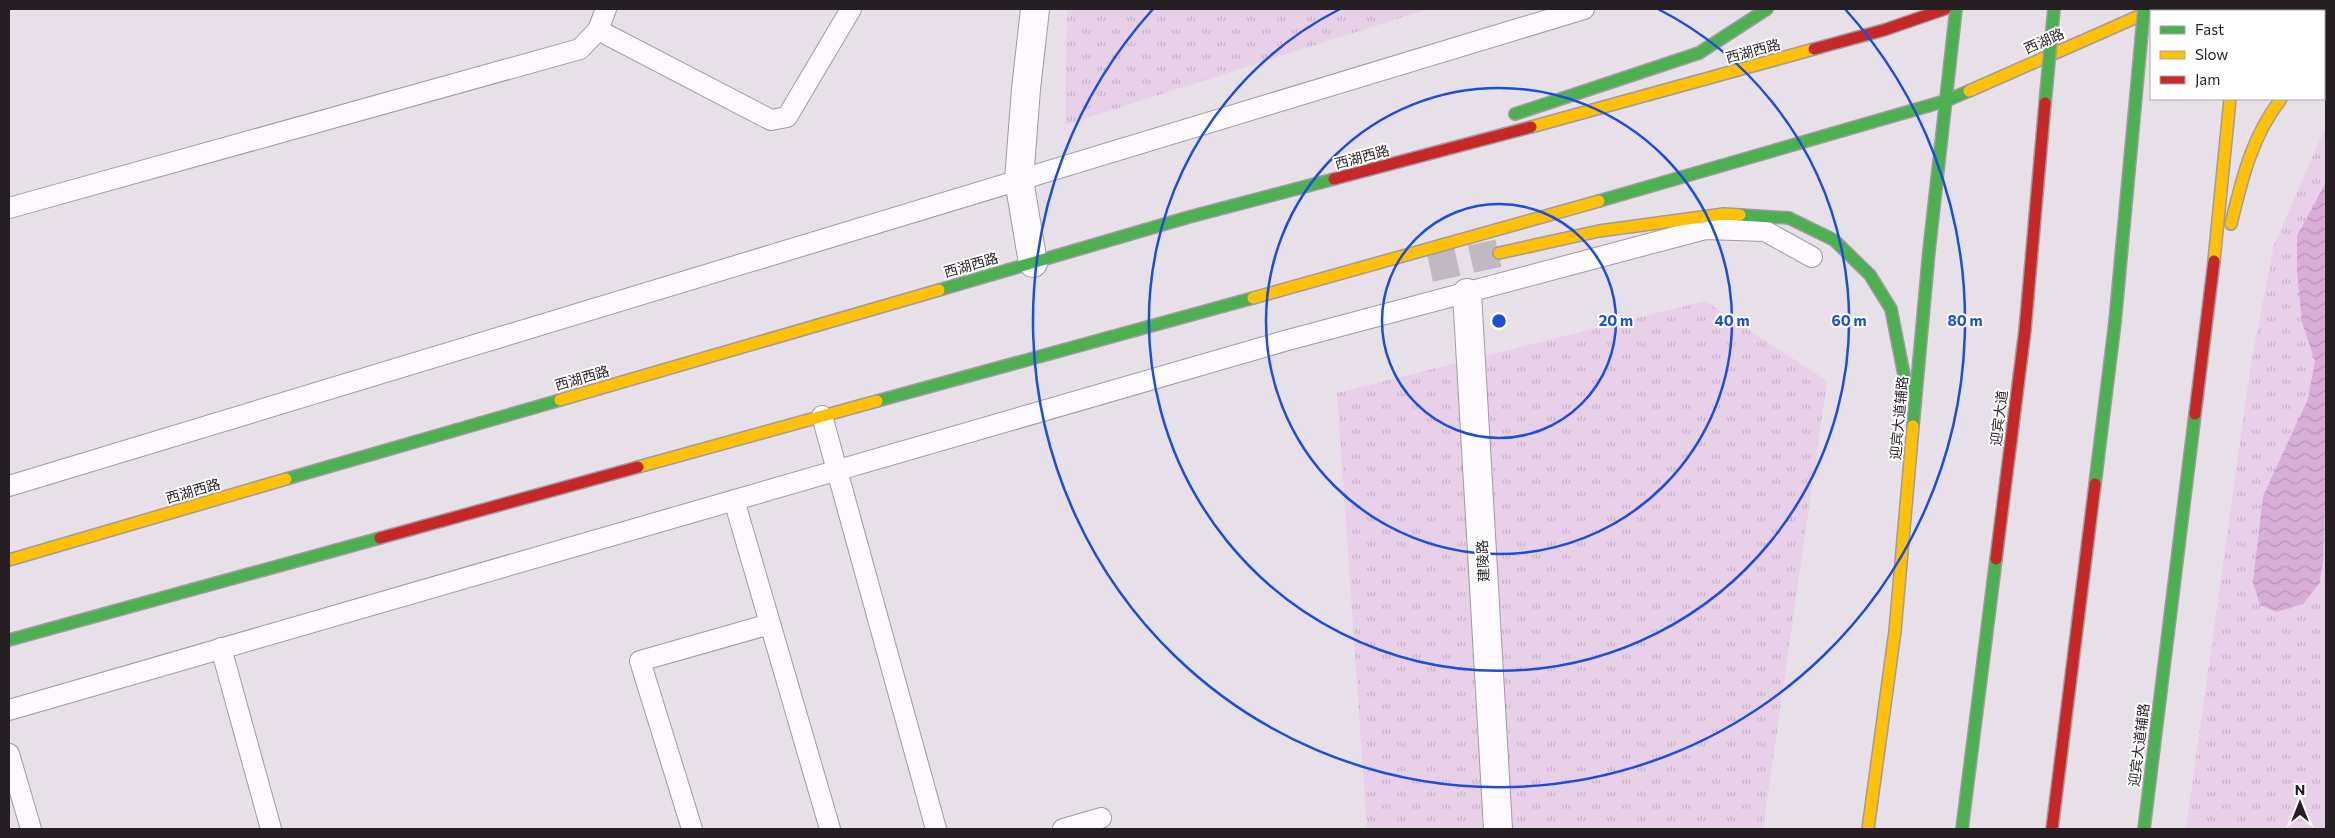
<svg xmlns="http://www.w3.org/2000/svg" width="2335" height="838" viewBox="0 0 2335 838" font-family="Commissioner,'Noto Sans SC',sans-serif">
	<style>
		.grass { fill: url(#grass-tufts) }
		.water { fill: url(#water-waves) }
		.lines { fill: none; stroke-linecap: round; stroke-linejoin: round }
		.primary-tunnel { stroke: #c1b9c1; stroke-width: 28; stroke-dasharray: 28 14; stroke-linecap: butt }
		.lane-casing { stroke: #a19ba1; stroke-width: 22 }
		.street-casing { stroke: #a19ba1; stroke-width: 30 }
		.fast-casing { stroke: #a19ba1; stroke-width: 14 }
		.slow-casing { stroke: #a19ba1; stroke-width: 14 }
		.jam-casing { stroke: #a19ba1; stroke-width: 14 }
		.lane { stroke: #fcfafc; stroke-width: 20 }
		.street { stroke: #fcfafc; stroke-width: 28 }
		.fast { stroke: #4caf50; stroke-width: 11 }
		.slow { stroke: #ffc107; stroke-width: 11 }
		.jam { stroke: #c62828; stroke-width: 11 }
		.fast-bridge-casing { stroke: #a19ba1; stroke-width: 14; stroke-linecap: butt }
		.jam-bridge-casing { stroke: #a19ba1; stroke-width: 14; stroke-linecap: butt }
		.fast-bridge { stroke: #4caf50; stroke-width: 11 }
		.jam-bridge { stroke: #c62828; stroke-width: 11 }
		.ring { fill: none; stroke: #1d4ed8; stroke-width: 2.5 }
		.labels { text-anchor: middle; stroke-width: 4; stroke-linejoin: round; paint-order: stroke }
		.street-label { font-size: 14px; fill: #251f24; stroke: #fff }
		.centre { fill: #1d4ed8; stroke: #fff; stroke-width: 2.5 }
		.ring-label { font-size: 15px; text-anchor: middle; font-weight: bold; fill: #1d4ed8; stroke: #fff; stroke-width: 4; stroke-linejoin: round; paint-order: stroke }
	</style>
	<defs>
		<pattern id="grass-tufts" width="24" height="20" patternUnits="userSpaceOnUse" patternTransform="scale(1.25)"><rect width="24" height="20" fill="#e9d0e9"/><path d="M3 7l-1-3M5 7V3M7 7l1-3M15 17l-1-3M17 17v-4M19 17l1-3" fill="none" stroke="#c8b2c8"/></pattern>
		<pattern id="water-waves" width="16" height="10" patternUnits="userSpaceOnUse" patternTransform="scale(1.25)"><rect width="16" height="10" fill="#d8aed7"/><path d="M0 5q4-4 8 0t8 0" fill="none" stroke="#b995b8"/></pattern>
	</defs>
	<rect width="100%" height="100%" fill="#e8e0e8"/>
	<g class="grass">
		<polygon points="1067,9 1428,9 1065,125"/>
		<polygon points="2326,126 2326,829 2186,829 2251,363 2274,245"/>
		<polygon points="1705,301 1827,381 1763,829 1367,829 1337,393"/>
	</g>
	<polygon class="water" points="2326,182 2326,479 2323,563 2319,584 2303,604 2276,612 2260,605 2253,582 2263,496 2308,399 2315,361 2302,322 2297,271 2297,236"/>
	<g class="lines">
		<polyline class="primary-tunnel" points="1430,268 1499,253"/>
		<g class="lane-casing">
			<g id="lane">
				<polyline points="598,30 771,120 787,117 851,9"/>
				<polyline points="9,208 580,49 598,30 606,9"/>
				<polyline points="822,416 936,829"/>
				<polyline points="9,486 1584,9"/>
				<polyline points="734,500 830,829"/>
				<polyline points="221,648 271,829"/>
				<polyline points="9,710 1288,340 1705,229 1765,231 1812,257"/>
				<polyline points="9,754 31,829"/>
				<polyline points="692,829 640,661 770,624"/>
				<polyline points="1063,829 1101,818"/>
			</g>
		</g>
		<g class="street-casing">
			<g id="street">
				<polyline points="1033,263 1019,180 1026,89 1035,9"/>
				<polyline points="1467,293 1498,829"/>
			</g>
		</g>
		<g class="fast-casing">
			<g id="fast">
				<polyline points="1515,114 1699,53 1767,9"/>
				<polyline points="1599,201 1945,101 1969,91"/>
				<polyline points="1740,215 1789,218 1834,240 1870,275 1891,309 1907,390"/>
				<polyline points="939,290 1189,217 1334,179"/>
				<polyline points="877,401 1253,298"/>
				<polyline points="1913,426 1929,251 1956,9"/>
				<polyline points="286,479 560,400"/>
				<polyline points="2095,484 2115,322"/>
				<polyline points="9,640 380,538"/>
				<polyline points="1962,829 1996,559"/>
				<polyline points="2144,829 2195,414"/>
			</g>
		</g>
		<g class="slow-casing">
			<g id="slow">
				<polyline points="2324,51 2326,48"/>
				<polyline points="1969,91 2155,9"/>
				<polyline points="1531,127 1814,49"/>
				<path d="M2231 224C2242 179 2252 136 2281 99"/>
				<polyline points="1499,253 1599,231 1724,214 1740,215"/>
				<polyline points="2214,261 2230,99"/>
				<polyline points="1253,298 1599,201"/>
				<polyline points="560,400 939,290"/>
				<polyline points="638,467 877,401"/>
				<polyline points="9,560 286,479"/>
				<polyline points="1868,829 1895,631 1913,426"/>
			</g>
		</g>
		<g class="jam-casing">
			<g id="jam">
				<polyline points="2240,9 2240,11"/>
				<polyline points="1814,49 1884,30 1945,9"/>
				<polyline points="1334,179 1531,127"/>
				<polyline points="2195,414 2214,261"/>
				<polyline points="380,538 638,467"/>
				<polyline points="1996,559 2025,330"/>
				<polyline points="2052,829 2095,484"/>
			</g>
		</g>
		<use href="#lane" class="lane"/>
		<use href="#street" class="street"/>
		<use href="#fast" class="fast"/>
		<use href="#slow" class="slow"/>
		<use href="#jam" class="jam"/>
		<g class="fast-bridge-casing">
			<g id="fast-bridge">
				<polyline points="2045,103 2054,9"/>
				<polyline points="2115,322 2144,9"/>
			</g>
		</g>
		<g class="jam-bridge-casing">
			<polyline id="jam-bridge" points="2025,330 2045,103"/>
		</g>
		<use href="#fast-bridge" class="fast-bridge"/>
		<use href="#jam-bridge" class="jam-bridge"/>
	</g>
	<g class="ring">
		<circle cx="1499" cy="321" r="117"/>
		<circle cx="1499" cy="321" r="233"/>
		<path d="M1658 9A350 350 0 1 1 1340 9"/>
		<path d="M1845 9A466 466 0 1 1 1153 9"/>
	</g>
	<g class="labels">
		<g class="street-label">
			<text transform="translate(2044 41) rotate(-24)" y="5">西湖路</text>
			<text transform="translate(1753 51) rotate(-15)" y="5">西湖西路</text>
			<text transform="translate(1362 157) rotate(-15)" y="5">西湖西路</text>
			<text transform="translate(971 265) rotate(-16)" y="5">西湖西路</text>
			<text transform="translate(582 378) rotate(-16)" y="5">西湖西路</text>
			<text transform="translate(1899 418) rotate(-85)" y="5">迎宾大道辅路</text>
			<text transform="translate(1999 418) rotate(-83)" y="5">迎宾大道</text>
			<text transform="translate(193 491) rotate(-16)" y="5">西湖西路</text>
			<text transform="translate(1483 561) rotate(-93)" y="5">建陵路</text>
			<text transform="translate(2139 745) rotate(-83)" y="5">迎宾大道辅路</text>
		</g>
	</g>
	<circle cx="1499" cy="321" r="8" class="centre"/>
	<g class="ring-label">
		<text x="1616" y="326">20 m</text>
		<text x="1732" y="326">40 m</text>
		<text x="1849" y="326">60 m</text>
		<text x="1965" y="326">80 m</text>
	</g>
	<rect width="2335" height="838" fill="none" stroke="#251f24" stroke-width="20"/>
	<rect x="2150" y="10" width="175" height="90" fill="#ffffff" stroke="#a8a5a7"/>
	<rect x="2160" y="26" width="25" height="8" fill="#4caf50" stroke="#a8a5a7"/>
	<text x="2195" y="35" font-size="15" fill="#251f24">Fast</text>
	<rect x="2160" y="51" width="25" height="8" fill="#ffc107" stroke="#a8a5a7"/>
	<text x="2195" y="60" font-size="15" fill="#251f24">Slow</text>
	<rect x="2160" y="76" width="25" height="8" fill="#c62828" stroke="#a8a5a7"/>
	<text x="2195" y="85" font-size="15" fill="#251f24">Jam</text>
	<g transform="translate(2300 803)" stroke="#ffffff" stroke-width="4" paint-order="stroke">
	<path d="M0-4L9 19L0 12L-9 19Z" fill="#251f24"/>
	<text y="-8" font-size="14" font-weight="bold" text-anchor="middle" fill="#251f24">N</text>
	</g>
</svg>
